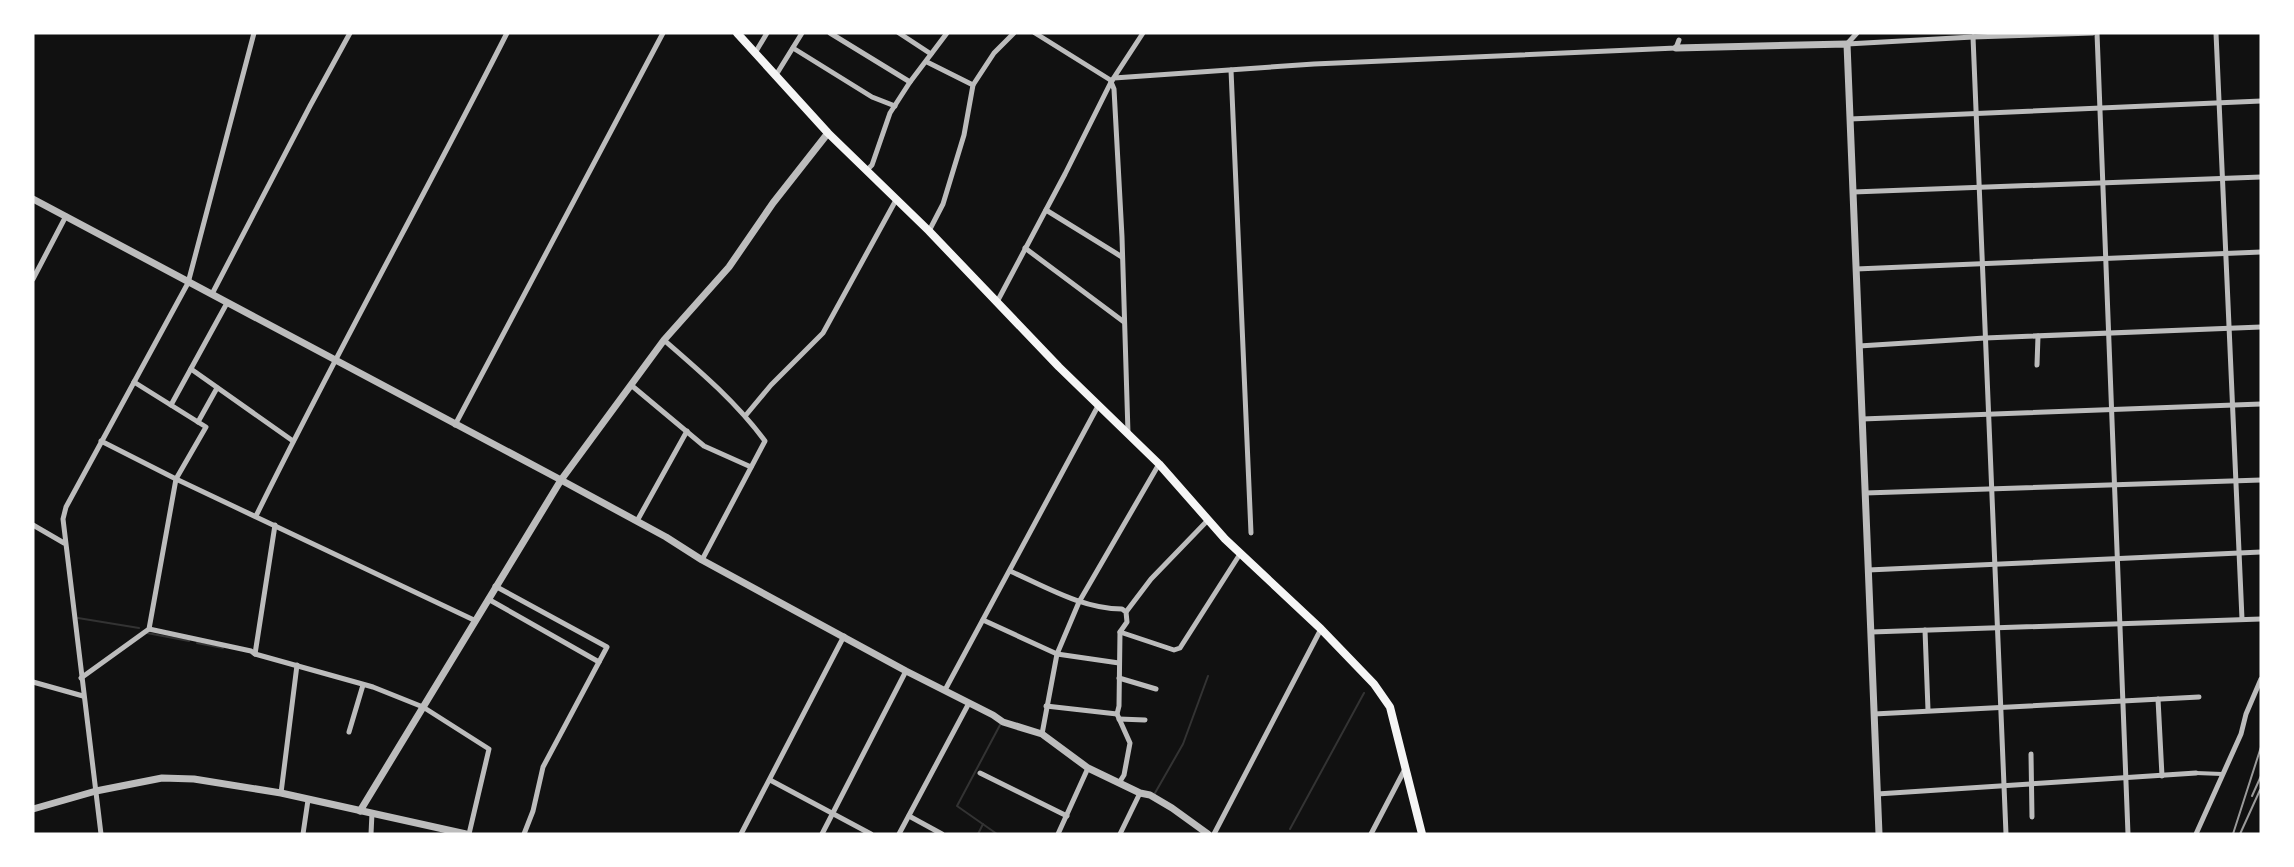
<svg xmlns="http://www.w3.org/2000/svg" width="2294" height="867" viewBox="0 0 2294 867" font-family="'Fira Sans',sans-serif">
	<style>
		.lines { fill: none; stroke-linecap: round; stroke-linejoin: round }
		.stream { stroke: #333; stroke-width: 2 }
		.pedestrian { stroke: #bcbcbc; stroke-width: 4 }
		.minor { stroke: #bcbcbc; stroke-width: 5 }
		.tertiary { stroke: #bcbcbc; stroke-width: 7 }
		.primary { stroke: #f5f5f5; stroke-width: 8 }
		.rail { stroke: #9a9a9a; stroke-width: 2 }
	</style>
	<rect width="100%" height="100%" fill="#111"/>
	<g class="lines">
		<g class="stream">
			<polyline points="78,618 139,628"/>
			<polyline points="147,633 189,641"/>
			<polyline points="197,643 223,648"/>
			<polyline points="1155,793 1183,744 1208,676"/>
			<polyline points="1290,829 1364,693"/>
			<polyline points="978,834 983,824"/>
			<polyline points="997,834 957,806 1000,725"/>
		</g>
		<polyline class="pedestrian" points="2196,773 2222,774"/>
		<g class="minor">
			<polyline points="830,33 910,82"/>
			<polyline points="899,33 931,54"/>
			<polyline points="1035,33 1112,81"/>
			<polyline points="2097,33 2128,834"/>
			<polyline points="2216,33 2242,619"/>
			<polyline points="1973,37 2006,834"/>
			<polyline points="1847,44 1973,37 2093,33"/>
			<polyline points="1847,44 1857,33"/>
			<polyline points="793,48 872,97 895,106"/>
			<polyline points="755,53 767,33"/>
			<polyline points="927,62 973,85"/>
			<polyline points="1231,70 1251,533"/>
			<polyline points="776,75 802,33"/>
			<polyline points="1114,78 1314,64 1676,48 1679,40"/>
			<polyline points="1111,82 1114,89 1122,237 1128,433"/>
			<polyline points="1850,119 2261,101"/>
			<polyline points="867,170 872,165 890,113 910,82 947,33"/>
			<polyline points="1853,192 2261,177"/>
			<polyline points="1046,210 1122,257"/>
			<polyline points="929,231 943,204 964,135 973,85 994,53 1014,33"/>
			<polyline points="1025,248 1124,322"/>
			<polyline points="1856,269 2261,252"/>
			<polyline points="33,279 66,216"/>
			<polyline points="212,294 310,106 350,33"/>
			<polyline points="997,302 1065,174 1111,82 1143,33"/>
			<path d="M664 340C701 372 736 402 765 441L702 560"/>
			<polyline points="1859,346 1985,338 2261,327"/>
			<polyline points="2037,365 2038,336"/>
			<polyline points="191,369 293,441"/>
			<polyline points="631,385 704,446 751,467"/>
			<polyline points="171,405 227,303"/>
			<polyline points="746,415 771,385 823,333 896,200"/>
			<polyline points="1862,419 2261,404"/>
			<polyline points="198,422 217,388"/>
			<polyline points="455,425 663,33"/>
			<polyline points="101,441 176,479 476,621"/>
			<polyline points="1865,493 2261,480"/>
			<path d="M256 516C336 353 425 195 507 33"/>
			<polyline points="637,521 687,431"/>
			<polyline points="33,525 64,543"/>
			<polyline points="1868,570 2261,552"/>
			<path d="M1010 571C1046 587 1083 609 1122 609L1126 612 1127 622 1120 632 1174 650 1180 648 1240 554"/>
			<polyline points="495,586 607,647 543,767 533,811 524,834"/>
			<polyline points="488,599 599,662"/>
			<polyline points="1126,612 1151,579 1208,520"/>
			<polyline points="983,620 1057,654 1119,663"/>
			<polyline points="149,629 251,651 255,654 373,687 423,707 489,749 469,834"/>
			<polyline points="1925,630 1928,710"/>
			<polyline points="1871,632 2261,619"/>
			<polyline points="255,654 275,525"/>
			<polyline points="81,678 149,629 176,479 206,427 134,382"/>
			<polyline points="1119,678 1156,689"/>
			<polyline points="33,682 83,696"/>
			<polyline points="945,690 1098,406"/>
			<polyline points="2158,699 2162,776"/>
			<polyline points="1046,706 1117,714 1119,706 1120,632"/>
			<polyline points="1117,714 1130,743 1124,775 1119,783"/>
			<polyline points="1874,714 2199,697"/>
			<polyline points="1119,719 1145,720"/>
			<polyline points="349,732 363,685"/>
			<polyline points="1042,734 1057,654 1079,602 1159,464"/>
			<polyline points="2031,754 2032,817"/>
			<polyline points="980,773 1067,816"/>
			<polyline points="770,780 871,834"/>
			<polyline points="281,793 297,665"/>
			<polyline points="1877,794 2196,773"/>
			<polyline points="909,816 942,834"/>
			<polyline points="101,834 63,519 66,507 188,283 254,33"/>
			<polyline points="303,834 308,800"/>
			<polyline points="371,834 372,813"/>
			<polyline points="741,834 844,636"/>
			<polyline points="822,834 906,671"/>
			<polyline points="899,834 969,703"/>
			<polyline points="1058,834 1088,768"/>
			<polyline points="1120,834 1140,793"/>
			<polyline points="1214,834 1321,629"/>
			<polyline points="1371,834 1405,769"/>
			<polyline points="2196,834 2241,734 2246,714 2261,679"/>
		</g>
		<g class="tertiary">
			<polyline points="1676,48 1847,44 1879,834"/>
			<polyline points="33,199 561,480 666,537 702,560 906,671 993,715 1003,722 1042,734 1088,768 1140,793 1150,795 1172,808 1208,834"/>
			<polyline points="33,809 96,791 162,778 194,779 281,793 466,834"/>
			<polyline points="360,811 561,480 664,340 729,267 773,203 828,133"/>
		</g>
		<polyline class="primary" points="737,33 828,133 929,231 1059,367 1159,464 1225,539 1321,629 1374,684 1390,707 1422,834"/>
		<g class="rail">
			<polyline points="2252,796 2261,776"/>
			<polyline points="2233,834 2261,747"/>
			<polyline points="2240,834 2260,790"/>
		</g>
	</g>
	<rect width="2294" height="867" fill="none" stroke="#ffffff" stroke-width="69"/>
</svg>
